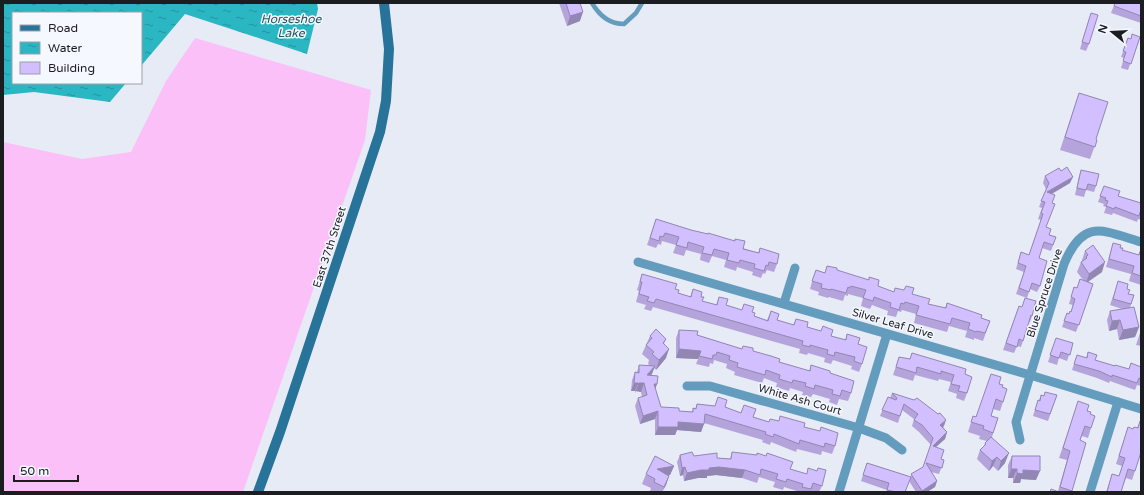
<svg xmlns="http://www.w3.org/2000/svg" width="1144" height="495" viewBox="0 0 1144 495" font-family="'Varela Round',sans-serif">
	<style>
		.grass { fill: #fbc0f7 }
		.water { fill: url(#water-ripples) }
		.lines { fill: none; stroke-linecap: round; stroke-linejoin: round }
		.lane { stroke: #639cbd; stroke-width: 4.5 }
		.street { stroke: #639cbd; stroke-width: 9 }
		.secondary { stroke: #287399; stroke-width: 10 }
		.wall { fill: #b4a4db }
		.shaded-wall { fill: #9286b2 }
		.building { fill: #d1bfff; stroke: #9286b2 }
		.labels { text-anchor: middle; stroke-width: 3; stroke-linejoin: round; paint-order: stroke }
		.street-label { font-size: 11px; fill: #1b1d21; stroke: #f5f8ff }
		.water-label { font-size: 12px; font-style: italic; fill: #20575c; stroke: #f5f8ff }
	</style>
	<defs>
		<pattern id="water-ripples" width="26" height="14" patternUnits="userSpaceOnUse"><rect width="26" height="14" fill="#2ab6c2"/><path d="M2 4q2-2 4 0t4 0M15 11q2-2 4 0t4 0" fill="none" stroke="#23939d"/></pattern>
	</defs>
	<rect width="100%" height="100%" fill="#e6ebf6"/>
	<polygon class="grass" points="195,38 371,90 365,140 243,492 3,492 3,142 82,159 131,152 166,81"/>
	<polygon class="water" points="3,3 317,3 318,9 307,54 185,14 141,66 141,13 13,13 13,83 126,83 110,102 34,92 3,95"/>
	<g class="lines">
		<path class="lane" d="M592 3C599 15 610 24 624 24L636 13 642 3"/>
		<g class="street">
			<polyline points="638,262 1030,375 1141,409"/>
			<polyline points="784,303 795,268"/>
			<polyline points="687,386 710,386 859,428 886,438 902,450"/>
			<path d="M1020 440 1016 422 1064 264C1083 218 1102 230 1141 242"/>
			<polyline points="839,492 887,334"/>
			<polyline points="1090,492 1118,402"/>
		</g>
		<polyline class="secondary" points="258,492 280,432 380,132 386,101 389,49 384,3"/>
	</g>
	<g class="wall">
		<polygon points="559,3 580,3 580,21 567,26"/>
		<polygon points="1115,3 1141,3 1141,23 1111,13"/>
		<polygon points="1089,19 1089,44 1086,51 1080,49"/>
		<polygon points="1140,37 1128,70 1121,68 1124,58 1121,57 1128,38 1131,39"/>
		<polygon points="1079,93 1096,139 1097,140 1090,159 1060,150"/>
		<polygon points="1081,170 1096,186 1094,192 1086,190 1084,197 1075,195 1079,176"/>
		<polygon points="1045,176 1070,183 1052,194 1052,203 1046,227 1049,235 1056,237 1051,251 1042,248 1039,258 1040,286 1037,292 1030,289 1027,298 1016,294 1024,272 1016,269 1021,252 1029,255 1041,220 1038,219 1042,208 1039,207 1046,189 1043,183"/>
		<polygon points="1104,186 1118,196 1141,203 1141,220 1138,219 1137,222 1113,213 1112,215 1104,213 1106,207 1103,206 1104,204 1098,202"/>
		<polygon points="656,219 758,253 760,248 777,264 774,272 767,270 765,274 763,273 761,278 752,275 753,272 737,267 736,271 724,267 726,260 712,256 709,263 700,260 701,254 686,250 684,256 673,253 676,245 662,241 661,245 658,244 656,248 647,245"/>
		<polygon points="1113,243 1120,248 1122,250 1138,255 1141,249 1141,285 1129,281 1131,274 1106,267"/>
		<polygon points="1085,251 1102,272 1088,282 1093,284 1076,332 1062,327 1067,313 1069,314 1071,311 1073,305 1069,304 1074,287 1077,288 1080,279 1084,281 1077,272 1081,262 1082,261 1082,260"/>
		<polygon points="827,266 837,270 878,286 894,292 912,294 928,304 945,308 947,303 981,318 990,321 983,341 974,338 974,340 965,337 967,331 949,326 947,332 914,323 916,314 902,310 901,312 898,311 896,317 887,315 888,311 872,305 870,309 861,306 863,298 848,294 848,296 845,295 843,301 829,297 828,298 818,295 819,292 810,289 813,278 816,270 825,273"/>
		<polygon points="642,274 675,289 678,293 690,297 693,289 701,297 702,301 716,305 719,297 726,305 742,310 744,304 752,312 754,316 767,320 771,311 777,320 793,325 796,319 807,327 821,331 823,326 831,336 845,340 847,334 858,344 862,364 859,372 851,369 852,366 833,360 831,364 824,362 825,358 808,353 807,355 799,353 800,349 653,307 651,311 644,309 646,305 636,302 639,291 637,290"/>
		<polygon points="1116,288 1128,294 1134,295 1130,308 1139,327 1135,337 1119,340 1117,329 1109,331 1107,320 1110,311 1122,309 1110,305"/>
		<polygon points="1019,306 1032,316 1030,322 1029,322 1021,347 1017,346 1014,353 1003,350"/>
		<polygon points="679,330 697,335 742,349 753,351 779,362 809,371 811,365 830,373 851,393 848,401 839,399 837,405 829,402 830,399 813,394 811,397 802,395 803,392 790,388 789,391 776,387 777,383 764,378 762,383 734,375 735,372 726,368 727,364 714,360 713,364 710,363 709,367 696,364 698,359 676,358 676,338"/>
		<polygon points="1141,330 1141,346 1136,345"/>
		<polygon points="650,336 666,339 664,344 666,358 656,370 654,368 651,375 657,384 655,389 661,407 679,411 692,412 693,408 695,409 697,404 715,406 718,397 725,407 741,413 744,405 753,417 769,422 779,421 804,427 835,446 832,454 822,451 821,455 797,449 796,452 771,442 770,445 762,442 763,440 704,423 701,432 677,430 675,435 655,435 655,419 640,424 635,406 638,398 642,397 641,392 636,391 635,393 635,391 631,391 632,380 635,372 637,372 639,365 651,366 648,364 649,360 642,354"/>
		<polygon points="1073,343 1067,361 1059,358 1057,365 1048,362 1054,344"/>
		<polygon points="1088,352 1095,360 1115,366 1129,369 1131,363 1141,367 1141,386 1137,385 1135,390 1110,381 1109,383 1097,378 1072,370 1077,355 1086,358"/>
		<polygon points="912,353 965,374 967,393 964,401 956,398 957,394 948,391 951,382 939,379 938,381 915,375 913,381 893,375 899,357 910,359"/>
		<polygon points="999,384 1002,387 1003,402 1000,411 993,409 991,416 998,418 992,437 1005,463 998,471 993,466 989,471 977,459 980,450 984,446 985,443 987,441 979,439 980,436 968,432 973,416 976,417"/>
		<polygon points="892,393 944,426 943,427 947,432 945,439 936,447 941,459 944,460 939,474 931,472 937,481 935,487 927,492 916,492 909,481 905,492 886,492 887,490 861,481 867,463 911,477 911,474 923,467 931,445 919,432 912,426 914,419 902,410 898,423 880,416 888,397 890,398"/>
		<polygon points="1041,395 1043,396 1057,395 1048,421 1033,416 1038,400 1039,400"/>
		<polygon points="1075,411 1087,411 1091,428 1088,438 1082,436 1080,440 1086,443 1071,492 1050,492 1058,491 1067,460 1059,458"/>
		<polygon points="1140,421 1135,471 1132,480 1126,478 1121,492 1106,492 1112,474 1119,476 1122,466 1116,464 1128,427 1133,429 1137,428"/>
		<polygon points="732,452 790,469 822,486 819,492 810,491 810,492 800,492 784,487 783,490 773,487 775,482 759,477 757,483 742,478 716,475 707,476 707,478 698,478 684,481 683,475 680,476 677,462 680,455 730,459"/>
		<polygon points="1012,456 1036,480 1021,479 1020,483 1013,483 1013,478 1008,478 1008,465"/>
		<polygon points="674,466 670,475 669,475 666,485 662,492 652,492 650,491 651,488 642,484 646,474"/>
	</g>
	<g class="shaded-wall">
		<polygon points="583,12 580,21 567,26 570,16"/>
		<polygon points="1073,177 1070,183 1044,198 1047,192"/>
		<polygon points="1105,262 1102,272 1086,283 1089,274"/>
		<polygon points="1120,320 1117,329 1109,331 1112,321"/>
		<polygon points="1139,327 1135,337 1119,340 1123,330"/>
		<polygon points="669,349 666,358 656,370 659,360"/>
		<polygon points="679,349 701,351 698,359 676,358"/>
		<polygon points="655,366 652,374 644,383 647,375"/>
		<polygon points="634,383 638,383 635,391 631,391"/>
		<polygon points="639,383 644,383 641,392 636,391 635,393 638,385"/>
		<polygon points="654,384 657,384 654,392"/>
		<polygon points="658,411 655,419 640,424 643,416"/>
		<polygon points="946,420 944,426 938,431 940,425"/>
		<polygon points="678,422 704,424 701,432 677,430 675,435 655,435 658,427"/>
		<polygon points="947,432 945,439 930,452 933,446"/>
		<polygon points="1009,453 1005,463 998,471 1001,461"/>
		<polygon points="997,457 993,466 989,471 992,461"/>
		<polygon points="674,466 670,475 654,479 657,469"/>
		<polygon points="685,467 683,475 680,476 682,468"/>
		<polygon points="719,467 745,470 742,478 716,475 707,476 707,478 698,478 684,481 687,473 709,468"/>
		<polygon points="1011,469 1017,469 1013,478 1008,478"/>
		<polygon points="1023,470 1040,471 1036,480 1021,479 1020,483 1013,483 1017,473"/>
		<polygon points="669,476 666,485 662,492"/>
		<polygon points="937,481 935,487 927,492 921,492 922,491"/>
	</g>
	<g class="building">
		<polygon points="566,3 580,3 583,12 570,16"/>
		<polygon points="1115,3 1141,3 1141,16 1114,6"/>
		<polygon points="1091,13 1098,15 1089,44 1082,42"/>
		<polygon points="1132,34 1140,37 1131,64 1123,61 1126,52 1123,51 1128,38 1131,39"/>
		<polygon points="1079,93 1108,102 1096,139 1097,140 1095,147 1065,137"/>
		<polygon points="1067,167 1073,177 1047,192 1055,195 1052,203 1055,204 1046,227 1051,229 1049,235 1056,237 1053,245 1044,242 1039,258 1047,261 1040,286 1032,283 1029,292 1019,288 1026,266 1018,263 1021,252 1029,255 1043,214 1041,213 1045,202 1041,201 1049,183 1045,176 1059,168 1061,171"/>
		<polygon points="1081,170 1099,174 1096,186 1088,184 1086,190 1077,188"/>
		<polygon points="1104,186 1120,191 1118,196 1141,203 1141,213 1140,212 1139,216 1115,207 1114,209 1106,206 1108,201 1105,200 1106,198 1100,196"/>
		<polygon points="656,219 691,230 708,234 708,233 735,241 735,239 745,241 743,249 759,253 760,248 779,254 777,264 769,262 768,266 766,265 764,271 754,268 755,264 740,260 739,263 727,260 729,253 714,249 712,255 702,253 704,247 688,242 687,248 676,245 679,237 665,233 663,237 660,236 659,241 650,238"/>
		<polygon points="1113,243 1121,245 1120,248 1123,248 1122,250 1139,255 1141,249 1141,276 1132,273 1134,266 1109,259"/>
		<polygon points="1093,245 1105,262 1089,274 1081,262 1087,258 1086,257 1088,255 1085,251"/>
		<polygon points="827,266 837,268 837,270 869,280 869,277 879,280 878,286 894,292 895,288 904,290 906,286 914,288 912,294 930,299 928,304 946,308 947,303 982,315 981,318 990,321 985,333 977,331 976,332 968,329 970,323 952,318 950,324 916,315 919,306 905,302 904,304 901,303 899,310 890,307 891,303 874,297 873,301 863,298 866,290 851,286 850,288 848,287 846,293 831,289 831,290 821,288 822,284 812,281 816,270 825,273"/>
		<polygon points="642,274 677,284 675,289 679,290 678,293 691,297 693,289 702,292 701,297 704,297 702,301 717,305 719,297 728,299 726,305 742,310 744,304 754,307 752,312 755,313 754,316 768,321 771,311 779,314 777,320 794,325 796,319 808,322 807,327 821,331 823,326 833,330 831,336 846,340 847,334 860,338 858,344 867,347 862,364 854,361 855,357 835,352 834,356 827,354 828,350 810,345 810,347 802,345 803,341 656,299 654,303 647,301 649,297 639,294 642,282 640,282"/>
		<polygon points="1080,279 1093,284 1079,325 1064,321 1067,313 1069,314 1070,311 1071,312 1075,299 1071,297 1074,287 1077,288"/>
		<polygon points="1118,281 1128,284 1127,289 1130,290 1128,294 1134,295 1131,304 1113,299"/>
		<polygon points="1025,298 1036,301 1032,316 1031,315 1023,341 1019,339 1017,347 1006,343 1019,306 1022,307"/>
		<polygon points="1134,307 1139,327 1123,330 1120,320 1112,321 1110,311"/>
		<polygon points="656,329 666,339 663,343 669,349 659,360 652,354 654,352 646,345 652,338 650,336"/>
		<polygon points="679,330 698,331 697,335 742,349 743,346 753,348 753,351 771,356 780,359 779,362 810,371 811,365 830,371 830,373 854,381 851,393 842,390 840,396 832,394 833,390 815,385 814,389 805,386 806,383 793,380 792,383 779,379 780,375 766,370 765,375 737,367 738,363 729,360 730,356 717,352 716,355 713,355 712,359 699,356 701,351 679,349"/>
		<polygon points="1056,338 1073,343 1070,355 1061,352 1059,358 1050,355"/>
		<polygon points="1088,352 1097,355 1095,360 1115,366 1115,365 1129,369 1131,363 1141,367 1141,379 1139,378 1137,383 1112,375 1112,377 1099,371 1074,364 1077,355 1087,358"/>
		<polygon points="912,353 966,369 965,374 972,377 967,393 958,391 960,386 951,384 954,375 941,371 941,374 917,367 916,373 896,367 899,357 910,359"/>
		<polygon points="639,365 655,366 647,375 658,376 657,384 654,384 661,407 679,408 679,411 693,412 693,408 696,409 697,404 715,406 718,397 727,400 725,407 741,413 744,405 756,409 753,417 769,422 770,419 779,421 780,416 805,423 804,427 820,431 821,427 838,433 835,446 825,443 824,447 800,440 799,444 774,434 773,437 765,434 766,432 705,414 704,424 678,422 678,427 658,427 658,411 643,416 638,398 647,395 644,383 639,383 638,385 638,383 634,383 635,372 639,373"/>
		<polygon points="991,374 1001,377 999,384 1003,385 1002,387 1007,389 1003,402 996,399 991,416 998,418 993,433 983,429 984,426 971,422 973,416 976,417"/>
		<polygon points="1045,392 1057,395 1050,414 1035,410 1038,400 1040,401 1041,395 1044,396"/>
		<polygon points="892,393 914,400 917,398 938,414 940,413 946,420 940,425 947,432 933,446 944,450 941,459 944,460 942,468 926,463 937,481 922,491 911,474 923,467 933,438 922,425 914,420 918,414 904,404 900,416 882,410 888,397 896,400 897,398"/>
		<polygon points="1078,401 1089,405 1087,411 1091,412 1090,414 1095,416 1091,428 1085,426 1080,440 1086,443 1072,491 1060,487 1070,451 1063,448"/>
		<polygon points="1140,421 1141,421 1141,452 1135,471 1128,469 1121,492 1107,492 1112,474 1119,476 1125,458 1119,456 1128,427 1133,429 1134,427 1138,428"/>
		<polygon points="991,437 1009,453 1001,461 997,457 992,461 980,450 986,444 985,443"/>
		<polygon points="692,452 694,456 717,453 717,458 731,459 732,452 757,455 757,453 766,456 767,453 793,462 790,469 807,474 808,468 817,471 818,468 826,470 822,486 813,483 811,489 802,487 803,484 787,479 786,482 776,479 778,474 761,469 760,475 745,470 719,467 709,468 709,470 701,470 687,473 685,467 682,468 680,455"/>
		<polygon points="655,456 674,466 657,469 669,476 664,487 654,482 655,479 646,474"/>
		<polygon points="1012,456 1040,456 1040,471 1023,470 1023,474 1017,473 1017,469 1011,469"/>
		<polygon points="867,463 911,477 905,492 896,492 887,490 889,483 863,475"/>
		<polygon points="1051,489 1059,492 1050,492"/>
	</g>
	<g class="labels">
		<g class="street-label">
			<text transform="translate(329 247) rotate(-72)" y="4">East 37th Street</text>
			<text transform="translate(1044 293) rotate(-72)" y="4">Blue Spruce Drive</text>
			<text transform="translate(893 323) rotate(16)" y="4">Silver Leaf Drive</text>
			<text transform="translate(800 399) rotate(16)" y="4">White Ash Court</text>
		</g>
		<g class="water-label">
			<text x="291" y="23">Horseshoe<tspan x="291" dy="14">Lake</tspan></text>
		</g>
	</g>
	<rect width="1144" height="495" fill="none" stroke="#1b1d21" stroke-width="8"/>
	<rect x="12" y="12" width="130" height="72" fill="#f5f8ff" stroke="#9ea0a6"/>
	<rect x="20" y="25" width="20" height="6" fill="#287399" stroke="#9ea0a6"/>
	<text x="48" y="32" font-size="12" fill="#1b1d21">Road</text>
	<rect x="20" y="42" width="20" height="12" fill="url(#water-ripples)" stroke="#9ea0a6"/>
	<text x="48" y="52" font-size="12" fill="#1b1d21">Water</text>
	<rect x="20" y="62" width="20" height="12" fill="#d1bfff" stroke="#9ea0a6"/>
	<text x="48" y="72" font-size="12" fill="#1b1d21">Building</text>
	<g transform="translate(1112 32) rotate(288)" stroke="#f5f8ff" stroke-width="3" paint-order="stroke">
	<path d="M0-3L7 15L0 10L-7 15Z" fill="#1b1d21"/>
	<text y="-6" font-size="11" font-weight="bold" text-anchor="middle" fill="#1b1d21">N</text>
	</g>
	<path d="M14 475v6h64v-6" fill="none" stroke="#1b1d21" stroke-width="2"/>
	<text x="20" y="475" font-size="12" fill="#1b1d21" stroke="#f5f8ff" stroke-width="3" paint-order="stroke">50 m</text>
</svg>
